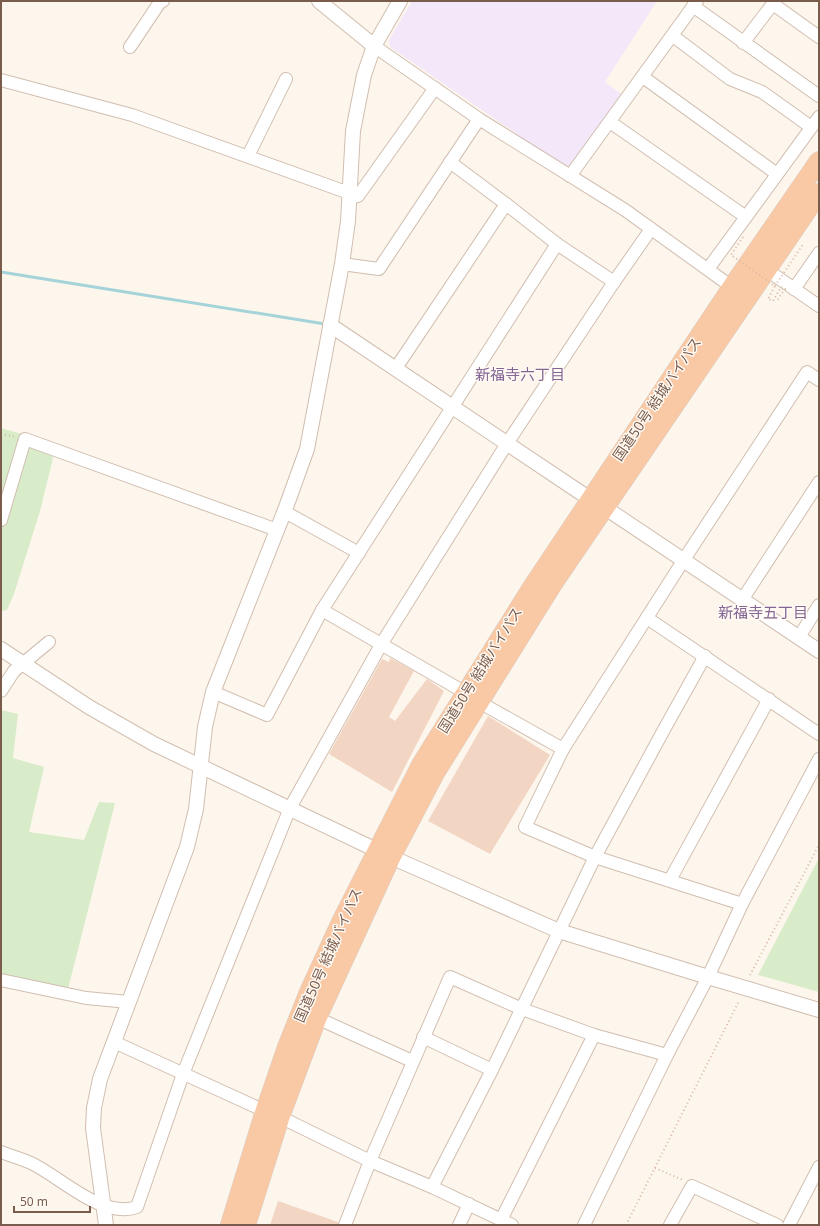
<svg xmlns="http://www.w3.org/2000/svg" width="820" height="1226" viewBox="0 0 820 1226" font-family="'Noto Sans','Noto Sans JP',sans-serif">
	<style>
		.education { fill: #f3e8fa }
		.green { fill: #d8ecc9 }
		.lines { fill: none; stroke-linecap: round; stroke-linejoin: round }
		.stream { stroke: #a5d3da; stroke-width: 3 }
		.building { fill: #f3d5c3 }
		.minor-casing { stroke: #d1beb0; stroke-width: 14 }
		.tertiary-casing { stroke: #d1beb0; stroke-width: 16 }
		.trunk-casing { stroke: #dad1cd; stroke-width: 20 }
		.path { stroke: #d9b8a5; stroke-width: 2; stroke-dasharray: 1 3; stroke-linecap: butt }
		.minor { stroke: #fff; stroke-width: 12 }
		.tertiary { stroke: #fff; stroke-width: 14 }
		.trunk { stroke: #f9c8a4; stroke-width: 19 }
		.path-bridge { stroke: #d9b8a5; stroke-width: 2; stroke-dasharray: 1 3; stroke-linecap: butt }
		.labels { text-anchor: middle; stroke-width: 3; stroke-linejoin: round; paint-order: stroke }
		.street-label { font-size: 14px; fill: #7a5c4d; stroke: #fffaf3 }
		.neighbourhood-label { font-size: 15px; fill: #846695; stroke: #fffaf3 }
	</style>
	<rect width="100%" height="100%" fill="#fdf6ec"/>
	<polygon class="education" points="412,1 657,1 605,82 624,96 572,169 565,167 390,47 389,40"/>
	<g class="green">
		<path d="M1 428C17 433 48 438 53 458L40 511 14 594 7 610 1 611Z"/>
		<polygon points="1,710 18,714 13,758 44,767 29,832 84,840 99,802 115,803 68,989 1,975"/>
		<polygon points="819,858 819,992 758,975"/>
	</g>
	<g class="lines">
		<polyline class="stream" points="1,272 325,324"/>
	</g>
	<g class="building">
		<polygon points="390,658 414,671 389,717 395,721 427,679 444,691 392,792 329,754 382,659 389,662"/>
		<polygon points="488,716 550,755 490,854 428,821"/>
		<polygon points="278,1201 338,1222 338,1225 270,1225"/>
	</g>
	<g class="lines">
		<g class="minor-casing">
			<g id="minor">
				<polyline points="773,4 819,37"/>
				<polyline points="693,6 819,96"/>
				<polyline points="673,36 730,79 762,92 811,127"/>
				<polyline points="743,43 775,1"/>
				<polyline points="374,46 479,119 625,210 732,287"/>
				<polyline points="130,47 160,2 163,1"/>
				<polyline points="643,77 777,174"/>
				<polyline points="1,80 132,115 349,193"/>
				<polyline points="610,122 746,217"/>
				<polyline points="248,156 286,79"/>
				<polyline points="450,162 506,204"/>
				<polyline points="570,176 697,1"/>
				<polyline points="349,198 358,196 435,88"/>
				<polyline points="342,264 379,269 479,119"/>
				<polyline points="708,269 819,117"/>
				<polyline points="767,270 819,306"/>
				<polyline points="614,282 651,229"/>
				<polyline points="794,289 819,253"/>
				<polyline points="285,512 359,553"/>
				<polyline points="1,520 25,439 277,530"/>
				<polyline points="742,600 819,482"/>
				<polyline points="322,610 466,693"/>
				<polyline points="647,618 819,734"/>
				<polyline points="799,637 819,605"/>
				<polyline points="1,691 14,671 49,642"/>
				<polyline points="213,692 267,715 322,610 557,244"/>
				<polyline points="479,702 563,749"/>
				<polyline points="670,880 769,699"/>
				<polyline points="742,904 595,857 525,827 563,749 683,561 807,372 819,380"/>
				<polyline points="1,980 86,998 129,1002"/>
				<polyline points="317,1018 412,1061"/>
				<polyline points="423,1037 492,1070 432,1187"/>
				<polyline points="114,1042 265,1111"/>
				<polyline points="492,1070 595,857 661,735 705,656"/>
				<polyline points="280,1117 370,1161 432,1187 512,1225"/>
				<path d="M1 1152C11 1156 23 1159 33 1164 63 1179 102 1219 137 1207L183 1074 290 808 382 643 508 442 614 282 557 244 506 204 396 368"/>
				<polyline points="501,1220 594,1035"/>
				<polyline points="345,1225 370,1161 450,977 522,1009 594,1035 667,1055 708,977 742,904 819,759"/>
				<polyline points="459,1225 469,1204"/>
				<polyline points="584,1225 667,1055"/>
				<polyline points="670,1225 692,1186 777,1225"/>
				<polyline points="789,1225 819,1167"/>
			</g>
		</g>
		<g class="tertiary-casing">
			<g id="tertiary">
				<polyline points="319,1 374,46"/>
				<polyline points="330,325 590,499"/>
				<polyline points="604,507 819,651"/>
				<polyline points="1,649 89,707 154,744 391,857 559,931 708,977 819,1010"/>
				<polyline points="106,1225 93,1128 94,1108 100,1079 187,847 196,809 205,727 213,692 285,510 307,449 342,264 348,221 353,131 364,75 374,46 400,1"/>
			</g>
		</g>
		<g class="trunk-casing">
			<g id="trunk">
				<polyline points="230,1225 265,1111 287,1047 309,992 342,920 422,763 531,589 732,287 819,161"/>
				<polyline points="246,1225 280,1117 317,1018 391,857 435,773 554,582 819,193"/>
			</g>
		</g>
		<g class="path">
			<polyline points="1,434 16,437"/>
			<polyline points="750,975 819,845"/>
			<polyline points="655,1168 683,1180"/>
			<polyline points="626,1225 739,1001"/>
		</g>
		<use href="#minor" class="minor"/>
		<use href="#tertiary" class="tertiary"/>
		<use href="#trunk" class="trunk"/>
		<g class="path-bridge">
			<polyline points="743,237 731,255 775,286 768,299 773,301 781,287 785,289 776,302"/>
			<polyline points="775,286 804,243"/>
		</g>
	</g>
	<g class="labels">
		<g class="street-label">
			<text transform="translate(657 399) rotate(-56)" y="5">国道50号 結城バイパス</text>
			<text transform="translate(480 670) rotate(-58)" y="5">国道50号 結城バイパス</text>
			<text transform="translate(328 955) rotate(-66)" y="5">国道50号 結城バイパス</text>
		</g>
		<g class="neighbourhood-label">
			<text x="520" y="380">新福寺六丁目</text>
			<text x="763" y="618">新福寺五丁目</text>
		</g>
	</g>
	<rect width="820" height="1226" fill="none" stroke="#7a5c4d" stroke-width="4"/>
	<path d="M14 1206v6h76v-6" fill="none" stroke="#7a5c4d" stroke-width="2"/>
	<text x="20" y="1206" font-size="12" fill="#7a5c4d" stroke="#fffaf3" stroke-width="3" paint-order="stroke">50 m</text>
</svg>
